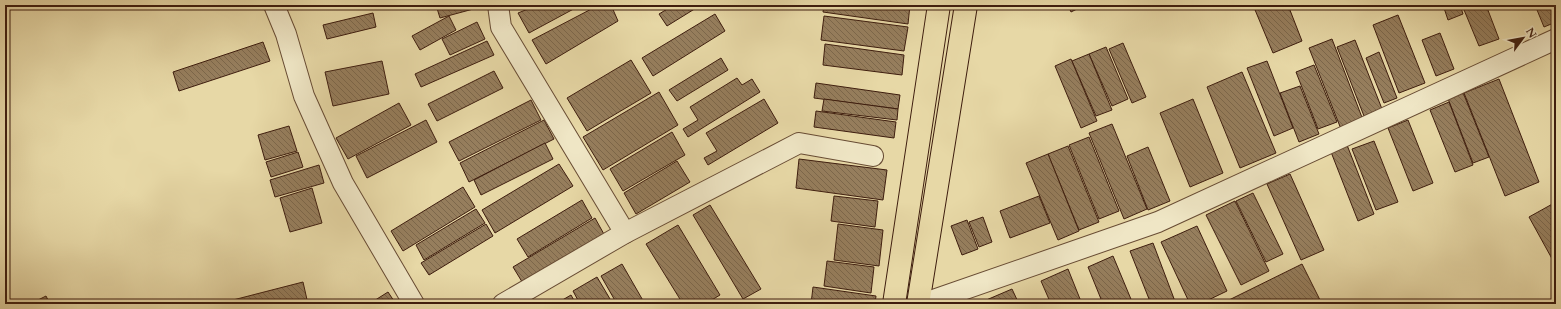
<svg xmlns="http://www.w3.org/2000/svg" width="1561" height="309" viewBox="0 0 1561 309" font-family="Cardo,serif">
	<style>
		.building { fill: url(#building-back-hatch); stroke: #3e1d0e }
		.lines { fill: none; stroke-linecap: round; stroke-linejoin: round }
		.minor-casing { stroke: #684c34; stroke-width: 22 }
		.primary-casing { stroke: #3e1d0e; stroke-width: 24 }
		.minor { stroke: #efe6c5; stroke-width: 20 }
		.primary { stroke: #e7d8a6; stroke-width: 22 }
	</style>
	<defs>
		<pattern id="building-back-hatch" width="6" height="6" patternUnits="userSpaceOnUse"><rect width="6" height="6" fill="#967e5d"/><path d="M-1 5l2 2M0 0l6 6M5-1l2 2" fill="none" stroke="#7c674b"/></pattern>
	</defs>
	<rect width="100%" height="100%" fill="#e7d8a6"/>
	<filter id="stains"><feTurbulence type="fractalNoise" baseFrequency=".005" numOctaves="4"/><feColorMatrix values="0 0 0 0 .2 0 0 0 0 .09 0 0 0 0 .02 0 0 0 .5 -.17"/></filter>
	<radialGradient id="worn" r=".72"><stop offset=".6" stop-color="#630" stop-opacity="0"/><stop offset="1" stop-color="#630" stop-opacity=".3"/></radialGradient>
	<g class="building">
		<polygon points="436,5 476,5 477,8 440,18"/>
		<polygon points="538,5 581,5 529,33 518,13"/>
		<polygon points="599,5 611,5 618,21 546,64 532,40"/>
		<polygon points="674,5 701,5 667,26 659,14"/>
		<polygon points="824,5 910,5 908,24 823,12"/>
		<polygon points="1068,5 1085,5 1071,12"/>
		<polygon points="1253,5 1288,5 1302,41 1273,53"/>
		<polygon points="1443,5 1460,5 1463,14 1448,20"/>
		<polygon points="1462,5 1486,5 1499,39 1479,46"/>
		<polygon points="1535,5 1556,5 1556,22 1544,27"/>
		<polygon points="373,13 376,27 327,39 323,25"/>
		<polygon points="715,14 725,31 653,76 642,58"/>
		<polygon points="1398,15 1425,83 1399,93 1373,25"/>
		<polygon points="449,16 456,30 420,50 412,36"/>
		<polygon points="824,16 908,27 904,51 821,40"/>
		<polygon points="477,22 485,39 450,55 442,39"/>
		<polygon points="1440,33 1454,69 1436,76 1422,40"/>
		<polygon points="1332,39 1363,120 1341,129 1309,48"/>
		<polygon points="1355,40 1382,109 1364,116 1337,47"/>
		<polygon points="487,41 494,55 421,87 415,74"/>
		<polygon points="263,42 270,61 179,91 173,72"/>
		<polygon points="1123,43 1146,97 1132,103 1109,49"/>
		<polygon points="825,44 904,55 902,75 823,65"/>
		<polygon points="1106,47 1128,99 1112,106 1089,54"/>
		<polygon points="1379,52 1397,98 1384,103 1366,58"/>
		<polygon points="1089,54 1112,110 1096,116 1072,61"/>
		<polygon points="721,58 728,70 677,101 669,90"/>
		<polygon points="1071,59 1097,121 1081,128 1055,66"/>
		<polygon points="631,60 651,93 587,131 567,98"/>
		<polygon points="382,61 389,94 333,106 325,72"/>
		<polygon points="1267,61 1293,128 1274,136 1247,68"/>
		<polygon points="1314,65 1337,122 1318,129 1296,72"/>
		<polygon points="494,71 503,88 437,121 428,104"/>
		<polygon points="1242,72 1276,153 1240,168 1207,87"/>
		<polygon points="737,78 742,85 752,79 760,92 688,137 683,129 698,120 690,107"/>
		<polygon points="1499,79 1539,182 1505,196 1464,93"/>
		<polygon points="816,83 900,95 898,109 814,98"/>
		<polygon points="1300,86 1319,134 1299,142 1280,93"/>
		<polygon points="1462,90 1489,157 1473,163 1447,96"/>
		<polygon points="659,92 678,125 603,170 583,137"/>
		<polygon points="764,99 778,123 708,165 704,158 717,151 706,133"/>
		<polygon points="824,99 898,109 897,120 822,111"/>
		<polygon points="1193,99 1223,173 1190,187 1160,113"/>
		<polygon points="531,100 541,120 459,161 449,142"/>
		<polygon points="1449,102 1473,165 1455,172 1430,110"/>
		<polygon points="399,103 411,125 348,159 336,138"/>
		<polygon points="816,111 896,122 894,138 814,127"/>
		<polygon points="426,120 437,142 367,178 356,156"/>
		<polygon points="544,120 554,139 469,182 460,163"/>
		<polygon points="1408,120 1433,183 1413,191 1388,128"/>
		<polygon points="1112,124 1147,209 1124,219 1089,133"/>
		<polygon points="289,126 297,151 265,160 258,135"/>
		<polygon points="672,132 685,155 623,191 610,169"/>
		<polygon points="1089,137 1119,211 1099,219 1069,145"/>
		<polygon points="1374,141 1398,202 1376,210 1352,149"/>
		<polygon points="545,143 553,159 481,195 474,180"/>
		<polygon points="1347,145 1374,214 1358,221 1331,152"/>
		<polygon points="1068,146 1099,222 1079,230 1048,154"/>
		<polygon points="1148,147 1170,201 1148,210 1127,156"/>
		<polygon points="298,152 303,167 271,177 266,162"/>
		<polygon points="1048,154 1079,231 1058,240 1026,163"/>
		<polygon points="799,159 887,170 883,200 796,188"/>
		<polygon points="677,161 690,182 636,214 624,193"/>
		<polygon points="559,164 573,186 495,233 482,210"/>
		<polygon points="319,165 324,183 275,197 270,180"/>
		<polygon points="1290,174 1324,250 1301,260 1267,184"/>
		<polygon points="463,187 475,207 403,251 391,231"/>
		<polygon points="312,188 322,223 290,232 280,198"/>
		<polygon points="1253,193 1283,254 1266,262 1236,201"/>
		<polygon points="834,196 878,201 875,227 831,221"/>
		<polygon points="1039,196 1050,223 1010,238 1000,211"/>
		<polygon points="582,200 592,218 528,257 517,239"/>
		<polygon points="1235,201 1269,271 1241,285 1206,215"/>
		<polygon points="1556,202 1556,266 1529,217"/>
		<polygon points="710,205 761,289 743,299 693,215"/>
		<polygon points="476,209 485,223 424,260 416,245"/>
		<polygon points="983,217 992,242 979,247 969,222"/>
		<polygon points="595,218 605,236 524,285 513,267"/>
		<polygon points="967,220 978,249 962,255 951,226"/>
		<polygon points="486,224 493,236 429,275 421,263"/>
		<polygon points="838,224 883,230 879,266 834,260"/>
		<polygon points="678,225 720,295 705,304 683,304 646,244"/>
		<polygon points="1197,226 1227,291 1200,304 1190,304 1161,242"/>
		<polygon points="1153,243 1176,304 1151,304 1130,251"/>
		<polygon points="1113,256 1133,304 1103,304 1088,267"/>
		<polygon points="827,261 874,267 871,293 824,286"/>
		<polygon points="622,264 645,304 617,304 601,276"/>
		<polygon points="1302,264 1322,304 1231,304 1229,300"/>
		<polygon points="1068,269 1082,304 1051,304 1041,281"/>
		<polygon points="597,277 613,304 580,304 573,291"/>
		<polygon points="303,282 308,304 234,304 233,300"/>
		<polygon points="813,287 876,296 875,304 811,304"/>
		<polygon points="1012,289 1019,304 977,304"/>
		<polygon points="388,292 396,304 369,304"/>
		<polygon points="571,295 576,304 560,304 559,302"/>
		<polygon points="46,296 50,304 30,304"/>
	</g>
	<g class="lines">
		<g class="minor-casing">
			<g id="minor">
				<polyline points="274,5 286,34 304,96 343,183 414,304"/>
				<polyline points="498,5 501,27 625,233"/>
				<polyline points="503,304 625,233 799,143 873,156"/>
				<polyline points="922,304 1158,222 1556,39"/>
			</g>
		</g>
		<g class="primary-casing">
			<g id="primary">
				<polyline points="894,304 939,5"/>
				<polyline points="918,304 966,5"/>
			</g>
		</g>
		<use href="#minor" class="minor"/>
		<use href="#primary" class="primary"/>
	</g>
	<rect width="1561" height="309" fill="none" stroke="#e7d8a6" stroke-width="20"/>
	<rect x="6" y="6" width="1549" height="297" fill="none" stroke="#3e1d0e" stroke-width="2"/>
	<rect x="10" y="10" width="1541" height="289" fill="none" stroke="#3e1d0e"/>
	<g transform="translate(1523 38) rotate(58)" stroke="#efe6c5" stroke-width="3" paint-order="stroke">
	<path d="M0-3L7 15L0 10L-7 15Z" fill="#3e1d0e"/>
	<text y="-6" font-size="11" font-weight="bold" text-anchor="middle" fill="#3e1d0e">N</text>
	</g>
	<rect width="100%" height="100%" filter="url(#stains)"/>
	<rect width="100%" height="100%" fill="url(#worn)"/>
</svg>
